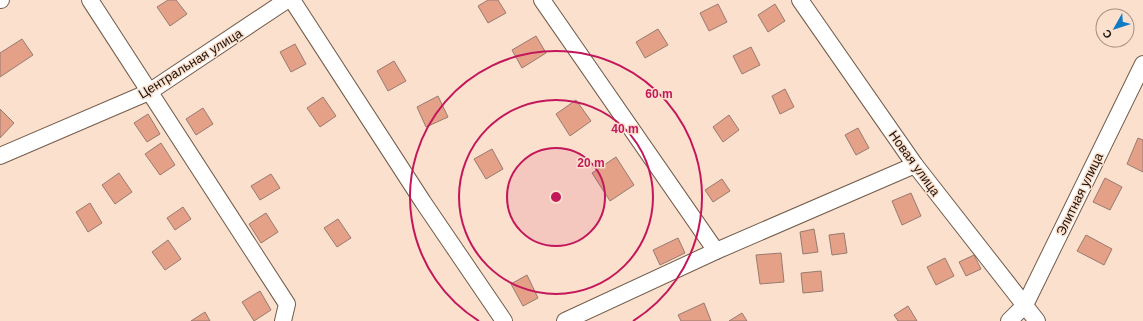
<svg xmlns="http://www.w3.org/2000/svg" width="1143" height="321" viewBox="0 0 1143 321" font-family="Arial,sans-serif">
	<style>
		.building { fill: #e5a088; stroke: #987b70 }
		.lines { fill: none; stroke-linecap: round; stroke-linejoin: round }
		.street-casing { stroke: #735c4b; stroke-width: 18 }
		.street { stroke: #fff; stroke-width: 16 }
		.ring { fill: none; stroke: #c2185b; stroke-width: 2 }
		.labels { text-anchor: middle; stroke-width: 3; stroke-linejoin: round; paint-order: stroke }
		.street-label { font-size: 13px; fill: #1b120b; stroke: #fbe0cd }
		.centre { fill: #c2185b; stroke: #fbe0cd; stroke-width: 2 }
		.ring-label { font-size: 12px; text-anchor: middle; font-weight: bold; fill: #c2185b; stroke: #fbe0cd; stroke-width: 3; stroke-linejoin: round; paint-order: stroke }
	</style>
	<rect width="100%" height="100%" fill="#fbe0cd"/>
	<g class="building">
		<polygon points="168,0 176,0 187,14 170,26 157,7"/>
		<polygon points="488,0 498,0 506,13 488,23 478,6"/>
		<polygon points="718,4 727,22 709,31 700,13"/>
		<polygon points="775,4 785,21 768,32 758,15"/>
		<polygon points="658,29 668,45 645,58 636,42"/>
		<polygon points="536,36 546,53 522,68 512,50"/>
		<polygon points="22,39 33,55 0,77 0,53"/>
		<polygon points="295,44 306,64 291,72 280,52"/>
		<polygon points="751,47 760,65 742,74 733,56"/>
		<polygon points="394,61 406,81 388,91 377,71"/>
		<polygon points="785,89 794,107 780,114 772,96"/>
		<polygon points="438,96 448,117 426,127 417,107"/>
		<polygon points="323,97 336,116 320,127 307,108"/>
		<polygon points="576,100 591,121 570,136 556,114"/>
		<polygon points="203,108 213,124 196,135 186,119"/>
		<polygon points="0,109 14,123 0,138"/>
		<polygon points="148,114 160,134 147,142 134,123"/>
		<polygon points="729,115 739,130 723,142 713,127"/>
		<polygon points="858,128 869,148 856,155 845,135"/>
		<polygon points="1138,138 1143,140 1143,172 1127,164"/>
		<polygon points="161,143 175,165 160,175 145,154"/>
		<polygon points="492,149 503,169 486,179 474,159"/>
		<polygon points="616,157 634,185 610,201 592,173"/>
		<polygon points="119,173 132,192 115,204 102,185"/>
		<polygon points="271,174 280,188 260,200 251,186"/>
		<polygon points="1105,178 1122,187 1110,210 1093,202"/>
		<polygon points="722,179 730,191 713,202 705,190"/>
		<polygon points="911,193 921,216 902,225 892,201"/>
		<polygon points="90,203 102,223 88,232 76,212"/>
		<polygon points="183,207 191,219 175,230 167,218"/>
		<polygon points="266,213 278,232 261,243 249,224"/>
		<polygon points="338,219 351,238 337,247 324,228"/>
		<polygon points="814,229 818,252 803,254 800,232"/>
		<polygon points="844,233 847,253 832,255 829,235"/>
		<polygon points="1086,235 1112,249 1104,265 1077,251"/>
		<polygon points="678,238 685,253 660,265 653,250"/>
		<polygon points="168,240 181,259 165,270 152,252"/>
		<polygon points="781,253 784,282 760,284 756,255"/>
		<polygon points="974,255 981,269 966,276 959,262"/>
		<polygon points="945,258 954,276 936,285 927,267"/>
		<polygon points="821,271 823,291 803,293 801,273"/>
		<polygon points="527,275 538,298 523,306 511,284"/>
		<polygon points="260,291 271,310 254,321 242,302"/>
		<polygon points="704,303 711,321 681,321 678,315"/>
		<polygon points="908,306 917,321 898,321 894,315"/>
		<polygon points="205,312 210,321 191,321"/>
		<polygon points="742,313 747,321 729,321"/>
	</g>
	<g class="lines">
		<g class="street-casing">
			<g id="street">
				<polyline points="0,0 1,0"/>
				<polyline points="90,0 287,304 283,321"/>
				<polyline points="292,0 423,202 504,321"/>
				<polyline points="542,0 716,251"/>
				<polyline points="800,0 915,165 1037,321"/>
				<polyline points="0,156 149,92 287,0"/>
				<polyline points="565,321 716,251 915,165"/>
				<polyline points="1009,321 1025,305 1143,64"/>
			</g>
		</g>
		<use href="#street" class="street"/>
	</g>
	<circle cx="556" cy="197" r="49" fill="#c2185b" fill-opacity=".12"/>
	<g class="ring">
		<circle cx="556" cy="197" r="49"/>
		<circle cx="556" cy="197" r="97"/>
		<path d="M479 321A146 146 0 1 1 633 321"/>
	</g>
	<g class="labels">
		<g class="street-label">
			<text transform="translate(190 63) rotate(-32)" y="5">Центральная улица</text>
			<text transform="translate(915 163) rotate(54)" y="5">Новая улица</text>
			<text transform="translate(1079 194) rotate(-64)" y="5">Элитная улица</text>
		</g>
	</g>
	<circle cx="556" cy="197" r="6" class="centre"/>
	<g class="ring-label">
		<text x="659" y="98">60 m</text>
		<text x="625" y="133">40 m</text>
		<text x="591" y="167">20 m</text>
	</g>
	<g transform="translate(1115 28) rotate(231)"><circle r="19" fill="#fbe0cd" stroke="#a18e7f"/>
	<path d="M0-3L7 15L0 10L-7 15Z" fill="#0f7bc5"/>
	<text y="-6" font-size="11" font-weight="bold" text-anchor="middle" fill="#1b120b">С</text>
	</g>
</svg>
